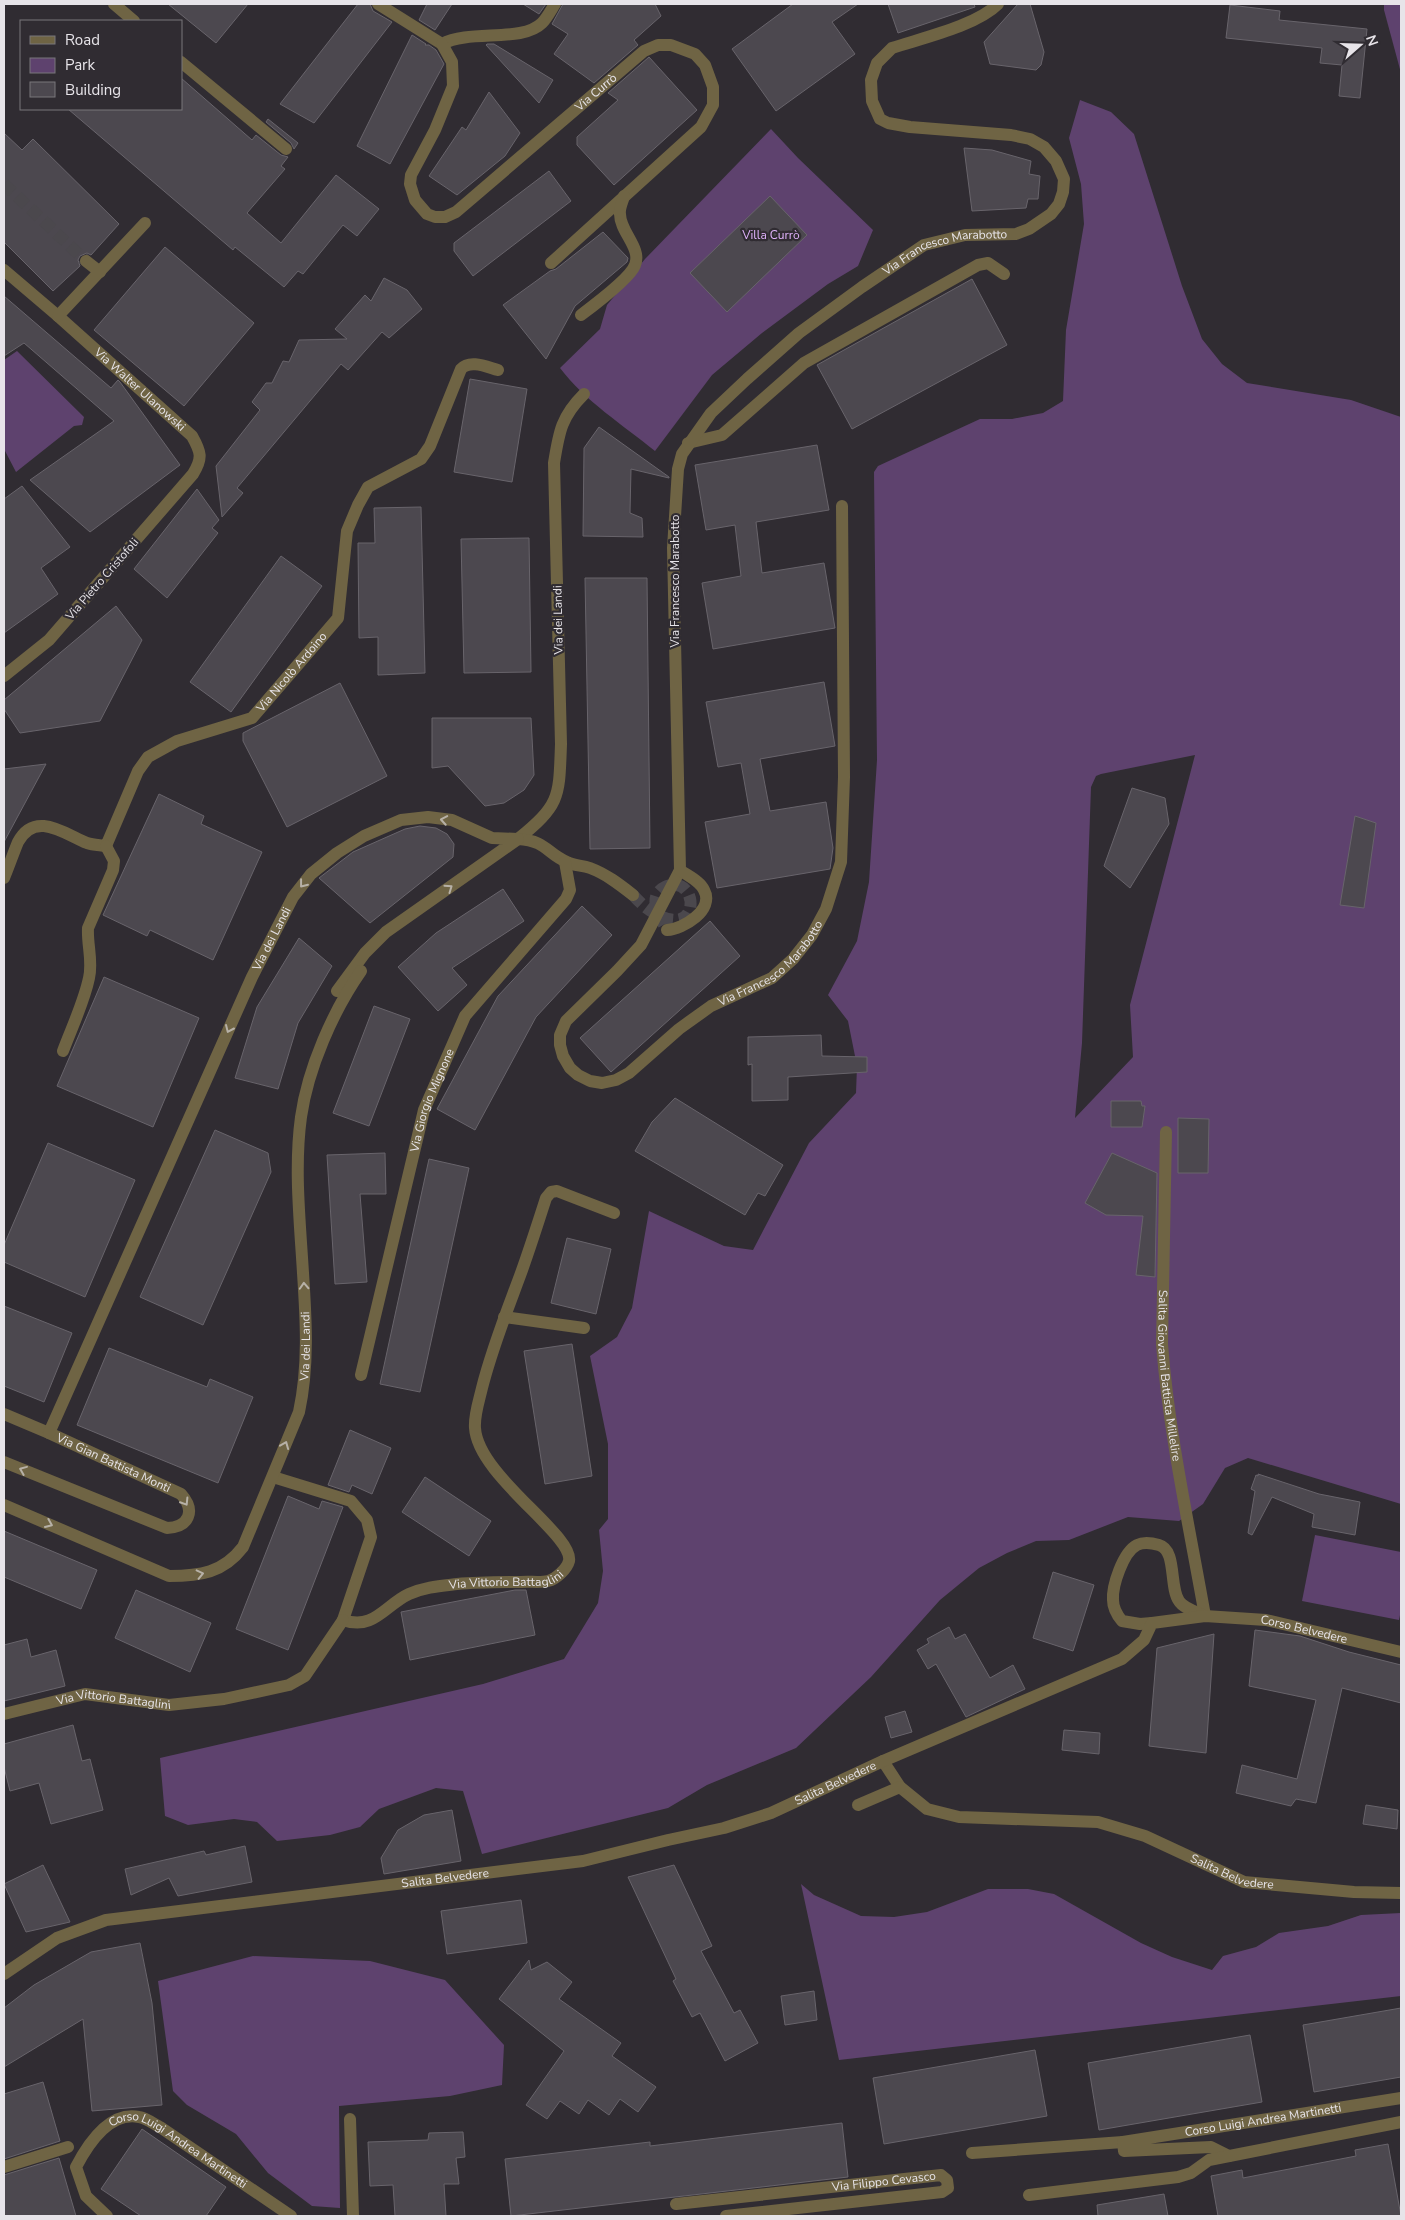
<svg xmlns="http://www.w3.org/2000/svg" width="1405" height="2220" viewBox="0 0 1405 2220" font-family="'Nunito Sans',sans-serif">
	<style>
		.green { fill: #5e426e; fill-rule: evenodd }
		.building { fill: #4c484f; stroke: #68646b }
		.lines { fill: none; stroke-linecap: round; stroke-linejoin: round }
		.pedestrian-tunnel { stroke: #4b484d; stroke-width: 12; stroke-dasharray: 12 6; stroke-linecap: butt }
		.minor-tunnel { stroke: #4b484d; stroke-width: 12; stroke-dasharray: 12 6; stroke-linecap: butt }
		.pedestrian { stroke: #6f6444; stroke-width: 12 }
		.minor { stroke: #6f6444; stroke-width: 12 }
		.oneway { stroke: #b7b1a7 }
		.labels { text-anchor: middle; stroke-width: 4.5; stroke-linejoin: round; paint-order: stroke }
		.street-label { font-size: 12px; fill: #e7e4e9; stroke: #302c32 }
		.park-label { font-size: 12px; fill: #dfb2fb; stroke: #302c32 }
	</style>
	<rect width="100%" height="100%" fill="#302c32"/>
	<g class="green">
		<polygon points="1384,4 1401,4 1401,73 1384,10"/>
		<path d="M1080 100 1111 112 1134 134 1182 286 1202 339 1222 364 1247 383 1351 400 1401 417V1504L1248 1458 1225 1468 1203 1504 1179 1521 1128 1517 1069 1540 1036 1541 1007 1553 979 1568 940 1600 871 1677 796 1748 707 1785 668 1808 482 1854 463 1791 436 1788 379 1809 360 1827 330 1835 277 1841 257 1822 234 1819 188 1825 165 1816 160 1758 483 1684 564 1659 598 1603 603 1571 599 1530 608 1519V1444L590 1356 617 1337 632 1308 649 1211 724 1246 753 1250 809 1143 856 1093 857 1066 848 1021 828 995 857 941 869 882 877 760 874 472 878 466 980 419H1012L1043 413 1063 401 1066 330 1084 224 1081 184 1069 138ZM1195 755 1130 1005 1133 1057 1075 1118 1082 1043 1091 787 1096 776 1101 774Z"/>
		<path d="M771 129 798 158 873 230 858 266 828 284 762 333 712 375 655 451C623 425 585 401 560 368L600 329 607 305 645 259Z"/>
		<polygon points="17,351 84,417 82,425 74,426 16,472 4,449 4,360"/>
		<polygon points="1315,1535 1401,1552 1401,1610 1399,1620 1302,1601"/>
		<polygon points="801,1884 814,1895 861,1916 894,1917 927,1912 988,1889 1028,1889 1054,1894 1141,1943 1172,1957 1212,1970 1223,1956 1256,1947 1279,1933 1328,1926 1361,1915 1401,1913 1401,1996 839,2060"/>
		<polygon points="253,1956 370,1961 445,1980 504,2045 502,2085 450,2096 339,2106 340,2208 312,2206 268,2173 236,2134 187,2105 173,2091 158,1981"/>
	</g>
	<g class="building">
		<polygon points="168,4 248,4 216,43"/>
		<polygon points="358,4 370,4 373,11 392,22 314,123 280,104"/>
		<polygon points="427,4 452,4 435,30 419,20"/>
		<polygon points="523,4 546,4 539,14"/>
		<polygon points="563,4 655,4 661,16 634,40 638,45 594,83 554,54 568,34 552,24"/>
		<polygon points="793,4 858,4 832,22 855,54 776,111 732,49"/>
		<polygon points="888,4 974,4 975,7 898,33"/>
		<polygon points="1018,4 1030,4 1044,52 1041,65 1036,70 990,64 984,42"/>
		<polygon points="1230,5 1280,11 1279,20 1367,29 1360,98 1339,96 1342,65 1320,63 1322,48 1226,38"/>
		<polygon points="412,35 426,44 425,45 429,45 436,50 444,64 390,164 357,146"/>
		<polygon points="487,44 494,44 553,80 539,103 486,45"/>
		<polygon points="649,57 697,110 614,185 577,145 577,137 618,100 608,93"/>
		<polygon points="181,78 252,140 256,135 281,155 288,157 281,166 285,169 247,213 281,243 336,175 379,209 357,236 343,225 303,274 298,271 284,287 235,247 233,250 68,109 181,109"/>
		<polygon points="489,92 520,133 505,156 457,195 429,176 462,127 466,130"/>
		<polygon points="268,119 298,143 294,149 291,143 266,122"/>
		<polygon points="4,133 22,150 33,139 119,224 91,255 87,253 80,256 78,260 80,266 53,291 4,242"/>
		<polygon points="964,148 992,150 1031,161 1029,174 1040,176 1038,199 1028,199 1026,208 972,211"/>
		<polygon points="549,171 571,201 473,276 454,251 454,243"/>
		<polygon points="770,196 807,235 727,312 690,273"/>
		<polygon points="603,232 628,258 627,262 575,306 546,359 503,305 550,271 556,269"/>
		<polygon points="165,247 254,323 184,406 94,330"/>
		<polygon points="384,278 407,290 422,309 389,338 382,332 348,370 341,364 237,488 243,493 222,517 216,466 260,410 252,402 266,383 272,383 283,361 289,362 299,340 347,339 335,329 365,295 371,301"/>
		<polygon points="972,279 1007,345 852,429 817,365"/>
		<polygon points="4,296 111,388 118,380 120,382 180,465 90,532 30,480 114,421 24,343 4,356"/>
		<polygon points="470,379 527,389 512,482 454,472"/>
		<polygon points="599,427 669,477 669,478 631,469 630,513 642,518 643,537 583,536 584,448"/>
		<polygon points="817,445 829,510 756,522 762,573 824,563 835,628 713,649 702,583 741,576 735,525 706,530 695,465"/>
		<polygon points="22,486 70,547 41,568 58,594 4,633 4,499"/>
		<polygon points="197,489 219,520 212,528 218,533 167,598 134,569"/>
		<polygon points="421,507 425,673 378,675 378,637 359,638 358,543 375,543 374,508"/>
		<polygon points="529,538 531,672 464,673 461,539"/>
		<polygon points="281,556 322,586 231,712 190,682"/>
		<polygon points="585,578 647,578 650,848 590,849"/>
		<polygon points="116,606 142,640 100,721 20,733 4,709 4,700"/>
		<polygon points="824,682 835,746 760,759 770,811 826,802 833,848 830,869 717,888 705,822 750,814 741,763 718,767 706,702"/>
		<polygon points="340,683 387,776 287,827 243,741 243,733"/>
		<polygon points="432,718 531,718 534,775 524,790 504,803 485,806 448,766 432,768"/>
		<polygon points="46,764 4,842 4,769"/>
		<polygon points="1132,788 1165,798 1169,824 1130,888 1104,866"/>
		<polygon points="159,794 204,816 201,824 262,852 213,960 150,930 147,936 103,915"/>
		<polygon points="1355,816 1376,823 1364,908 1340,905"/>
		<polygon points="420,826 436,828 447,834 454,844 453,857 370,923 319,878 353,852 405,829"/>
		<polygon points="503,889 524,921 452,968 467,985 438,1011 398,967 436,933"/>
		<polygon points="582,906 612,935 536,1017 475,1130 437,1109 498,996"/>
		<polygon points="710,921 740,956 611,1072 580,1038"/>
		<polygon points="299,938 332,966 298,1023 278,1089 235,1078 257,1007"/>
		<polygon points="104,977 199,1018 153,1127 57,1086"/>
		<polygon points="374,1006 410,1019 369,1126 333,1113"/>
		<polygon points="821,1035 822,1056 867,1057 867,1072 788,1077 788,1100 752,1101 752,1064 748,1065 748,1037"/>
		<polygon points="675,1098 783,1165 765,1196 758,1193 745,1215 635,1151 652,1122"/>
		<polygon points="1111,1101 1141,1101 1142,1106 1145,1106 1142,1127 1111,1127"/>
		<polygon points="1178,1118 1209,1119 1208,1173 1178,1173"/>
		<polygon points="215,1130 268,1153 271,1172 203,1325 140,1297"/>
		<polygon points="48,1143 135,1180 85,1297 4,1262 4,1245"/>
		<polygon points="385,1153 386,1194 360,1194 367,1282 335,1284 327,1155"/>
		<polygon points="1112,1153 1157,1173 1155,1277 1136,1275 1143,1216 1106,1215 1085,1203"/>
		<polygon points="429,1159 469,1168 420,1392 380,1384"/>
		<polygon points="567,1238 611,1249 596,1314 551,1303"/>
		<polygon points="4,1306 72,1333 44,1402 4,1386"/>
		<polygon points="572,1344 592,1476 545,1484 524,1351"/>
		<polygon points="109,1348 207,1387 210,1379 253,1397 218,1483 77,1425"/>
		<polygon points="350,1430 391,1448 372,1494 352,1485 349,1492 328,1485"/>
		<polygon points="1258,1474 1319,1494 1360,1502 1355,1535 1312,1527 1314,1514 1272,1497 1252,1535 1248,1533 1255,1491 1251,1489 1256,1475 1258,1476"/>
		<polygon points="425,1477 491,1521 469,1556 402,1512"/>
		<polygon points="288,1496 319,1509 322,1501 343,1507 288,1650 236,1629"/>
		<polygon points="4,1531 97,1570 81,1609 4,1577"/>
		<polygon points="1053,1572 1094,1585 1073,1651 1033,1638"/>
		<polygon points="136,1590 211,1623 190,1672 115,1638"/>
		<polygon points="515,1590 526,1590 535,1635 410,1660 401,1612"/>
		<polygon points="949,1627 955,1639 965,1634 990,1678 1013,1665 1025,1689 966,1717 936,1664 928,1669 917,1650 929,1643 927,1639"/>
		<polygon points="1255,1630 1300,1636 1349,1652 1401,1665 1401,1703 1342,1688 1316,1803 1296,1799 1291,1806 1236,1793 1242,1765 1297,1779 1316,1700 1249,1686"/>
		<polygon points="1214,1634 1206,1753 1149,1746 1157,1648"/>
		<polygon points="27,1639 31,1657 56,1650 65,1686 4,1701 4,1645"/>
		<polygon points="905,1711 912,1732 891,1738 885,1717"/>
		<polygon points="73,1725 82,1761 90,1759 103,1810 51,1824 39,1783 10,1791 4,1767 4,1744"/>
		<polygon points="1064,1730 1100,1733 1099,1754 1062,1750"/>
		<polygon points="1366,1805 1398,1810 1397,1829 1363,1824"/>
		<polygon points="452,1810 461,1861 384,1874 381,1858 398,1830 424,1815"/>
		<polygon points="245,1846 252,1882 178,1896 169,1878 131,1895 125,1869 204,1851 206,1855"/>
		<polygon points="43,1865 70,1922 26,1932 4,1884"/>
		<polygon points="674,1865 712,1946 701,1951 734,2013 740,2010 758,2043 725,2061 700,2013 692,2017 673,1981 676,1979 628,1877"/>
		<polygon points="521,1900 527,1943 447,1954 441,1911"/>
		<polygon points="140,1943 152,2003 162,2105 92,2111 83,2019 4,2067 4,2008 34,1985 91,1952"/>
		<polygon points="529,1960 531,1970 547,1962 572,1982 559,1999 621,2043 612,2056 656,2087 638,2112 620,2099 609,2115 588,2100 579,2114 560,2101 547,2119 526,2105 564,2051 499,1999"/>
		<polygon points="814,1991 817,2020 785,2025 781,1996"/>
		<polygon points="1401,2008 1401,2077 1314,2092 1303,2025"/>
		<polygon points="1250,2035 1262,2102 1099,2130 1088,2063"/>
		<polygon points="1035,2050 1047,2116 884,2144 873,2078"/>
		<polygon points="43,2082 60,2141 4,2159 4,2094"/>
		<polygon points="842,2123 848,2177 511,2216 505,2159 650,2142 650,2146"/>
		<polygon points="142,2129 226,2187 206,2216 141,2216 101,2189"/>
		<polygon points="463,2132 465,2157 456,2158 459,2184 444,2184 446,2216 395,2216 393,2185 370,2186 368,2142 428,2140 429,2133"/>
		<polygon points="1388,2144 1401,2216 1218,2216 1211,2176 1242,2170 1243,2178 1356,2156 1355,2150"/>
		<polygon points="59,2158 76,2216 4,2216 4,2175"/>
		<polygon points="1164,2194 1168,2216 1098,2216 1097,2205"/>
	</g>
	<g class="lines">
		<polyline class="pedestrian-tunnel" points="4,184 86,261"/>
		<path class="minor-tunnel" d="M633 895C641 904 649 911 660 916 703 936 697 872 665 887 646 896 660 918 667 930"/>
		<g class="pedestrian">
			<polyline points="86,261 100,272"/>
			<polyline points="4,2167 68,2147"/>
		</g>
		<g class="minor">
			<polyline points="114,4 134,21"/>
			<path d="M378 4 442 44C470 29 522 43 542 23 547 18 551 10 555 4"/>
			<path id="s1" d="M442 44 452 62 453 86 435 130 411 175 410 184 415 200 427 214 435 217H445L456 212 644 51 658 45H671L695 54 705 65 713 87V105L701 127 551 263"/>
			<polyline points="181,62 286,149"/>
			<path id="s2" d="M4 270 58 316 192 436C201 452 203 458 193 474L49 640 4 676"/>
			<path d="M581 315C593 306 631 277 635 265 642 248 620 232 620 214 619 208 623 201 624 196"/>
			<polyline points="58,316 145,223"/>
			<polyline points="688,443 722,435 804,363 978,265 988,263 1004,274"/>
			<path d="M518 839C561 804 559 797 561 744L554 463C559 432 561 417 584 394"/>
			<path d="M518 839C547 841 546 853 567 862 574 866 582 865 590 868 606 874 619 884 633 895"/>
			<path id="s3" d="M680 870 641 945 617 971 566 1021 560 1035V1045L563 1056 570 1068 578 1075 590 1081 602 1083 616 1080 629 1073 679 1029 711 1006 772 978 793 959 812 935 826 909 841 862 844 777 842 506"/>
			<path id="s4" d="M4 878C9 866 13 854 18 842 35 810 65 834 87 843 93 845 100 845 106 846L138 771 148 757 177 741 252 718 338 618 347 531 358 505 368 487 421 459 430 446 461 369C470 359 487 367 498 370"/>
			<path id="s5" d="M667 930C683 929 715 910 704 890 700 881 688 876 680 870L673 548 678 469 682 454 711 413 747 379 799 333 862 287 924 245 965 235 1016 234 1029 229 1051 214 1059 204 1063 192 1064 179 1056 161 1044 147 1030 139 1011 135 910 127 888 123 880 119 872 101 871 80 877 63 892 48C922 38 976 26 998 4"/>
			<path d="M63 1051C72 1027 84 1002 89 978 93 961 87 945 88 928L113 870 114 861 106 846"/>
			<path id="s6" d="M1166 1132 1162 1344C1169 1435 1189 1525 1205 1616"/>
			<polyline points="504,1317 584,1328"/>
			<path id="s7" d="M361 1375 424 1110 465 1016 566 899 570 890 565 862"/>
			<path id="s8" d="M4 1414 49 1433 181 1494C196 1511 189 1527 167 1528L4 1462"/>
			<path id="s9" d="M49 1433 252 977 293 897 311 874 337 853 364 836 401 820 428 817 452 820 492 838 518 839 386 932 365 953 337 991"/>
			<path id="s10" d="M273 1477 351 1501 367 1520 371 1537 343 1620C374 1631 385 1605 409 1594 425 1587 440 1586 457 1584 478 1582 500 1582 521 1582 529 1581 540 1583 548 1581 556 1579 567 1569 569 1561 574 1535 478 1476 475 1428 474 1415 479 1401 482 1388 492 1348 507 1311 521 1273 530 1248 538 1223 546 1198L551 1192 557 1191 614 1213"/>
			<path id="s11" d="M4 1505 169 1576C200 1576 223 1573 243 1547L299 1412C309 1366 306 1319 303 1273 300 1222 294 1168 301 1117 308 1068 333 1011 361 971"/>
			<path d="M1152 1623 1140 1624 1122 1621C1117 1615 1113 1609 1113 1600 1112 1586 1123 1552 1137 1545 1143 1542 1152 1543 1159 1545 1177 1550 1169 1587 1179 1601 1183 1608 1197 1612 1205 1616"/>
			<path id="s12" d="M4 1714 85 1694 169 1705 224 1699 289 1685 305 1676 343 1620"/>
			<path id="s13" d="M883 1761 900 1787 927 1809 959 1817 1098 1822 1145 1836 1244 1882 1354 1892 1401 1893"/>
			<polyline points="858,1805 900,1787"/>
			<path id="s14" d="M4 1974 57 1938 106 1920 583 1861 668 1840 724 1828 771 1813 883 1761 1122 1659 1144 1640 1152 1623 1205 1616 1266 1620 1401 1652"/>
			<polyline points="350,2119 353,2216"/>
			<polyline points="972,2153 1123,2142"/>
			<path id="s15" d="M1229 2156 1211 2147 1124 2151 1123 2142 1401 2098"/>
			<polyline points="1029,2195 1178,2177 1191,2173 1209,2160 1401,2122"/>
			<path id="s16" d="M676 2204 941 2175 947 2180 948 2188 942 2192 726 2216"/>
			<path id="s17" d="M107 2216 86 2196 76 2167C88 2144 109 2111 139 2117 146 2118 154 2124 160 2127L291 2216"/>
		</g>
	</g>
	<defs><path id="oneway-chevron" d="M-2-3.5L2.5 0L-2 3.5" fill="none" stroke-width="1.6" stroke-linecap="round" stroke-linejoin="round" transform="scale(1.25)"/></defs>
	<g class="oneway">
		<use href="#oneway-chevron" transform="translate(444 820) rotate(-170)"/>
		<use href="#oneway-chevron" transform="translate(303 884) rotate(128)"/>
		<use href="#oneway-chevron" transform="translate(449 888) rotate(-35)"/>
		<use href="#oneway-chevron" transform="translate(229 1029) rotate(114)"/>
		<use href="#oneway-chevron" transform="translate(304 1286) rotate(-93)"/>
		<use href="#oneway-chevron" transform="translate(285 1445) rotate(-68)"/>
		<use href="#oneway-chevron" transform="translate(23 1470) rotate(-158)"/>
		<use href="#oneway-chevron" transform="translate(185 1502) rotate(58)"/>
		<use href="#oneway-chevron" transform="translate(49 1524) rotate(23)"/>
		<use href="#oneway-chevron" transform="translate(200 1574) rotate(-13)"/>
	</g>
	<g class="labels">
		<g class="street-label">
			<text dy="4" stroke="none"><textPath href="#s1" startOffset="402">Via Currò</textPath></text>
			<text dy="4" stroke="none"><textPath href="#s5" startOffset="851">Via Francesco Marabotto</textPath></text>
			<text dy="4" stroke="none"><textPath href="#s2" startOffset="181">Via Walter Ulanowski</textPath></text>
			<text transform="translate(102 579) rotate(-49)" y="4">Via Pietro Cristofoli</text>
			<text transform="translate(675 581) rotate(-90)" y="4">Via Francesco Marabotto</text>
			<text transform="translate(558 620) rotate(-91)" y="4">Via dei Landi</text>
			<text dy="4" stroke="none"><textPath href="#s4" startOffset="408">Via Nicolò Ardoino</textPath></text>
			<text dy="4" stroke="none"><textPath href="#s9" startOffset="542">Via dei Landi</textPath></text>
			<text dy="4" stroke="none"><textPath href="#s3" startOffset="488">Via Francesco Marabotto</textPath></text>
			<text dy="4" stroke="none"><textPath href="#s7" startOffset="284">Via Giorgio Mignone</textPath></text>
			<text dy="4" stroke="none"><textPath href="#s11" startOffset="475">Via dei Landi</textPath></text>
			<text dy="4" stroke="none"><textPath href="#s6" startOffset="244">Salita Giovanni Battista Millelire</textPath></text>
			<text dy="4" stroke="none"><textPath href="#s8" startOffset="120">Via Gian Battista Monti</textPath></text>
			<text dy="4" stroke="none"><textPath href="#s10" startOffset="385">Via Vittorio Battaglini</textPath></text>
			<text dy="4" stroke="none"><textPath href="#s14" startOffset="1376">Corso Belvedere</textPath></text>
			<text dy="4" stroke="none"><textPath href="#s12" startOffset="112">Via Vittorio Battaglini</textPath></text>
			<text dy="4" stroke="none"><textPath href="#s14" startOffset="862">Salita Belvedere</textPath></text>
			<text dy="4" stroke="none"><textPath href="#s13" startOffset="382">Salita Belvedere</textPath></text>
			<text dy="4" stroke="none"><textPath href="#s14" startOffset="458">Salita Belvedere</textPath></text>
			<text dy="4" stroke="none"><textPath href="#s15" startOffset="258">Corso Luigi Andrea Martinetti</textPath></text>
			<text dy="4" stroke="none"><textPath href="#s17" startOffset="194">Corso Luigi Andrea Martinetti</textPath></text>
			<text dy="4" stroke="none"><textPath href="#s16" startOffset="209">Via Filippo Cevasco</textPath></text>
		</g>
		<g class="park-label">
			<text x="771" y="239">Villa Currò</text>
		</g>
	</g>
	<rect width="1405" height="2220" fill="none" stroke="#e7e4e9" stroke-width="10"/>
	<rect x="20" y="20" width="162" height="90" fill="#302c32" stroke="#79767b"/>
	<rect x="30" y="36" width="25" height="8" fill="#6f6444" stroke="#79767b"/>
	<text x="65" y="45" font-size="15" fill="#e7e4e9">Road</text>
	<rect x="30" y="58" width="25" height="15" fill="#5e426e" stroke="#79767b"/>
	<text x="65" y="70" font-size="15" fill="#e7e4e9">Park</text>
	<rect x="30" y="82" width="25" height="15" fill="#4c484f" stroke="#79767b"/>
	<text x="65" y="95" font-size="15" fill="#e7e4e9">Building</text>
	<g transform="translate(1360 45) rotate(70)" stroke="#302c32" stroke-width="4" paint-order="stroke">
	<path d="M0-4L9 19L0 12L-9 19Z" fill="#e7e4e9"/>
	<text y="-8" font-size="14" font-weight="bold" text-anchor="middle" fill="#e7e4e9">N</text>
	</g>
</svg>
